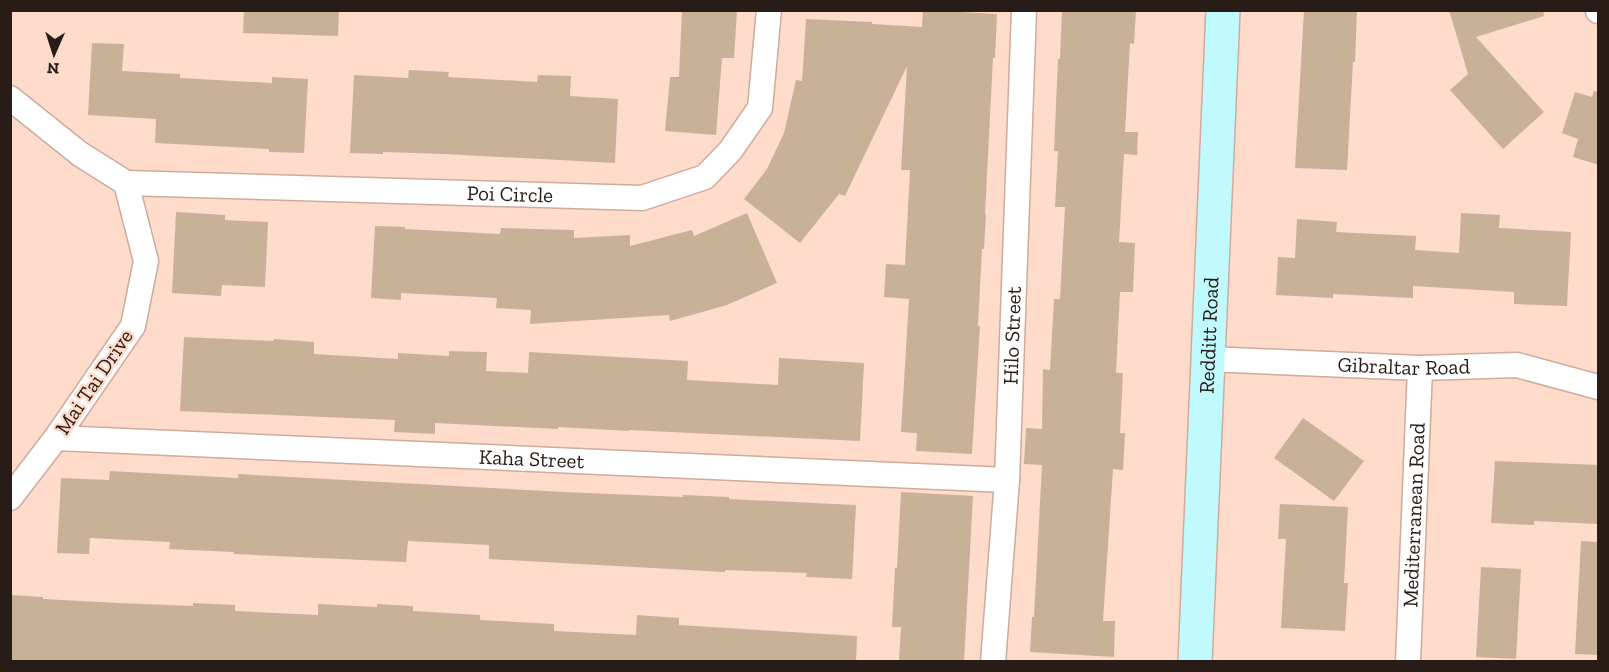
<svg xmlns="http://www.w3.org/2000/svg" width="1609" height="672" viewBox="0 0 1609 672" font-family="'Zilla Slab',serif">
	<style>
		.building { fill: #c9b198 }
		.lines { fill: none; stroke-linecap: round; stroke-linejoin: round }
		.street-casing { stroke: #cdac9c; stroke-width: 27 }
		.secondary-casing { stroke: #cdac9c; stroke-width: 36 }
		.street { stroke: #fff; stroke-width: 24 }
		.secondary { stroke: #c1fafe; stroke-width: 33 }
		.labels { text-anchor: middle; stroke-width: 5; stroke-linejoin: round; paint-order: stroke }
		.street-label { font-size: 21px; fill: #281c16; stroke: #fedbcb }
	</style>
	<rect width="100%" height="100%" fill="#fedbcb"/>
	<g class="building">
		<polygon points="244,10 339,10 338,36 243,33"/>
		<polygon points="682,10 737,10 734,58 722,58 716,135 665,131 670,77 679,77"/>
		<polygon points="923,10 997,14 995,58 993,58 985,214 986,215 984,249 982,249 978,326 980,326 972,454 916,451 917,433 901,432 909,299 884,297 886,264 905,265 910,170 901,170 907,66 845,196 839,194 800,243 744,199 767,169 784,133 796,80 802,81 806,19 872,22 872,24 922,27"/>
		<polygon points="1062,10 1136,10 1134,44 1130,43 1125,132 1138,132 1137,155 1124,154 1119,242 1135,243 1133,292 1120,292 1116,373 1123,373 1120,433 1125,433 1123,470 1113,469 1103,621 1115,621 1114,657 1030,652 1032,617 1034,617 1042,465 1024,464 1026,428 1042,429 1043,369 1050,370 1054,299 1060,299 1065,207 1055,207 1058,151 1054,151 1058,59 1060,59"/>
		<polygon points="1304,10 1357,10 1355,62 1353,62 1347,170 1295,168"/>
		<polygon points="1449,10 1543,10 1544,16 1476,37 1544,112 1503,149 1450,90 1468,74"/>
		<polygon points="92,43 124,44 122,71 180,74 180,78 272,83 272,77 308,79 304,153 269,152 269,149 155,143 156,119 88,115"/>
		<polygon points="409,70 449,72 448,77 537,82 538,75 571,76 570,96 618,99 615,163 444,154 383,152 383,154 350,153 354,75 408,78"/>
		<polygon points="1594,91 1599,92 1599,165 1573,157 1578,139 1562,133 1575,92 1592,97"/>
		<polygon points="176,212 225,215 225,220 268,222 265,287 222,285 221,296 172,293"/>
		<polygon points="747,213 777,283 727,305 670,321 669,315 530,324 531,310 496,308 497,298 401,293 401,300 371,298 375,226 405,227 405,229 500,234 501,228 574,230 574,238 630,235 630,246 692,230 694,236"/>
		<polygon points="1461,213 1500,215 1499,228 1571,232 1567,306 1514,304 1514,292 1413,286 1413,298 1333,294 1333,298 1276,295 1278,257 1295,258 1297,219 1337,222 1336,232 1416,236 1415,250 1459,253"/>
		<polygon points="184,337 273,341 274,339 314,342 314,354 398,359 398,353 449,356 449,351 487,352 486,371 528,373 529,352 688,361 687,380 778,385 779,358 864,363 860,441 629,430 629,431 558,427 558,429 435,423 435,434 394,432 395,420 180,411"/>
		<polygon points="1303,418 1364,461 1334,501 1274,458"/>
		<polygon points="1495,461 1599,465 1599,524 1534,521 1534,525 1491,523"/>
		<polygon points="110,471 238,478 238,474 564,492 683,497 683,495 729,497 729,499 856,505 852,579 806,577 807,573 725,570 725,572 489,559 489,545 408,541 406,562 234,554 234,552 169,549 170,542 90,538 89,554 57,553 61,478 109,480"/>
		<polygon points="901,492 973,496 964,662 899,662 901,627 892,627 895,568 897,568"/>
		<polygon points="1280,504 1348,507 1344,583 1348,583 1345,631 1281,628 1286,539 1278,539"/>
		<polygon points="1581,541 1599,542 1599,655 1575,654"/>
		<polygon points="1481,567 1521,569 1516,659 1476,657"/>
		<polygon points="10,595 43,597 43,599 118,603 193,606 193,603 235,605 235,611 318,615 318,604 377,607 377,604 413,606 413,611 480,615 480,620 554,624 554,631 636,635 637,615 679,618 679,625 857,636 856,662 10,662"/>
	</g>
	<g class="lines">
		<g class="street-casing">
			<g id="street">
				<polyline points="1598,10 1598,11"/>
				<polyline points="10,98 80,154 126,183 146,261 133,326 56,438 10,498"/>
				<path id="s1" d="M126 183 642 198 705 177 730 151 760 108 769 10"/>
				<path id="s2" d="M1208 359 1420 368 1517 365 1598 387"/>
				<path id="s3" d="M56 438 1007 480"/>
				<path id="s4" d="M993 662 1007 480 1024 10"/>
				<path id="s5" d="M1408 662 1420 368"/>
			</g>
		</g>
		<g class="secondary-casing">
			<g id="secondary">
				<path id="s6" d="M1195 662 1223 10"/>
			</g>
		</g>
		<use href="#street" class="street"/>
		<use href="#secondary" class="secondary"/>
	</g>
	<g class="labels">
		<g class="street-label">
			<text dy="7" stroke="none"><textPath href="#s1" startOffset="384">Poi Circle</textPath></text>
			<text dy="7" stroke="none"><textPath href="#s4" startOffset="327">Hilo Street</textPath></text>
			<text dy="7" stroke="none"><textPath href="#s6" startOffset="327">Redditt Road</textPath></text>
			<text dy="7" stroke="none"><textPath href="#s2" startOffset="196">Gibraltar Road</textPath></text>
			<text transform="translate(94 382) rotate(-56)" y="7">Mai Tai Drive</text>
			<text dy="7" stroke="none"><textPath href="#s3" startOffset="476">Kaha Street</textPath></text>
			<text dy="7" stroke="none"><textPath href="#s5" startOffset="147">Mediterranean Road</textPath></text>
		</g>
	</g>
	<rect width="1609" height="672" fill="none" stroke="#281c16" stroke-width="24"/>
	<g transform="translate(54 54) rotate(183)" stroke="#fedbcb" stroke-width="4.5" paint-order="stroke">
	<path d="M0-4.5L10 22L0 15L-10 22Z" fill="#281c16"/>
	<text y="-9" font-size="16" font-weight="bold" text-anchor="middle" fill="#281c16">N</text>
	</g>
</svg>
